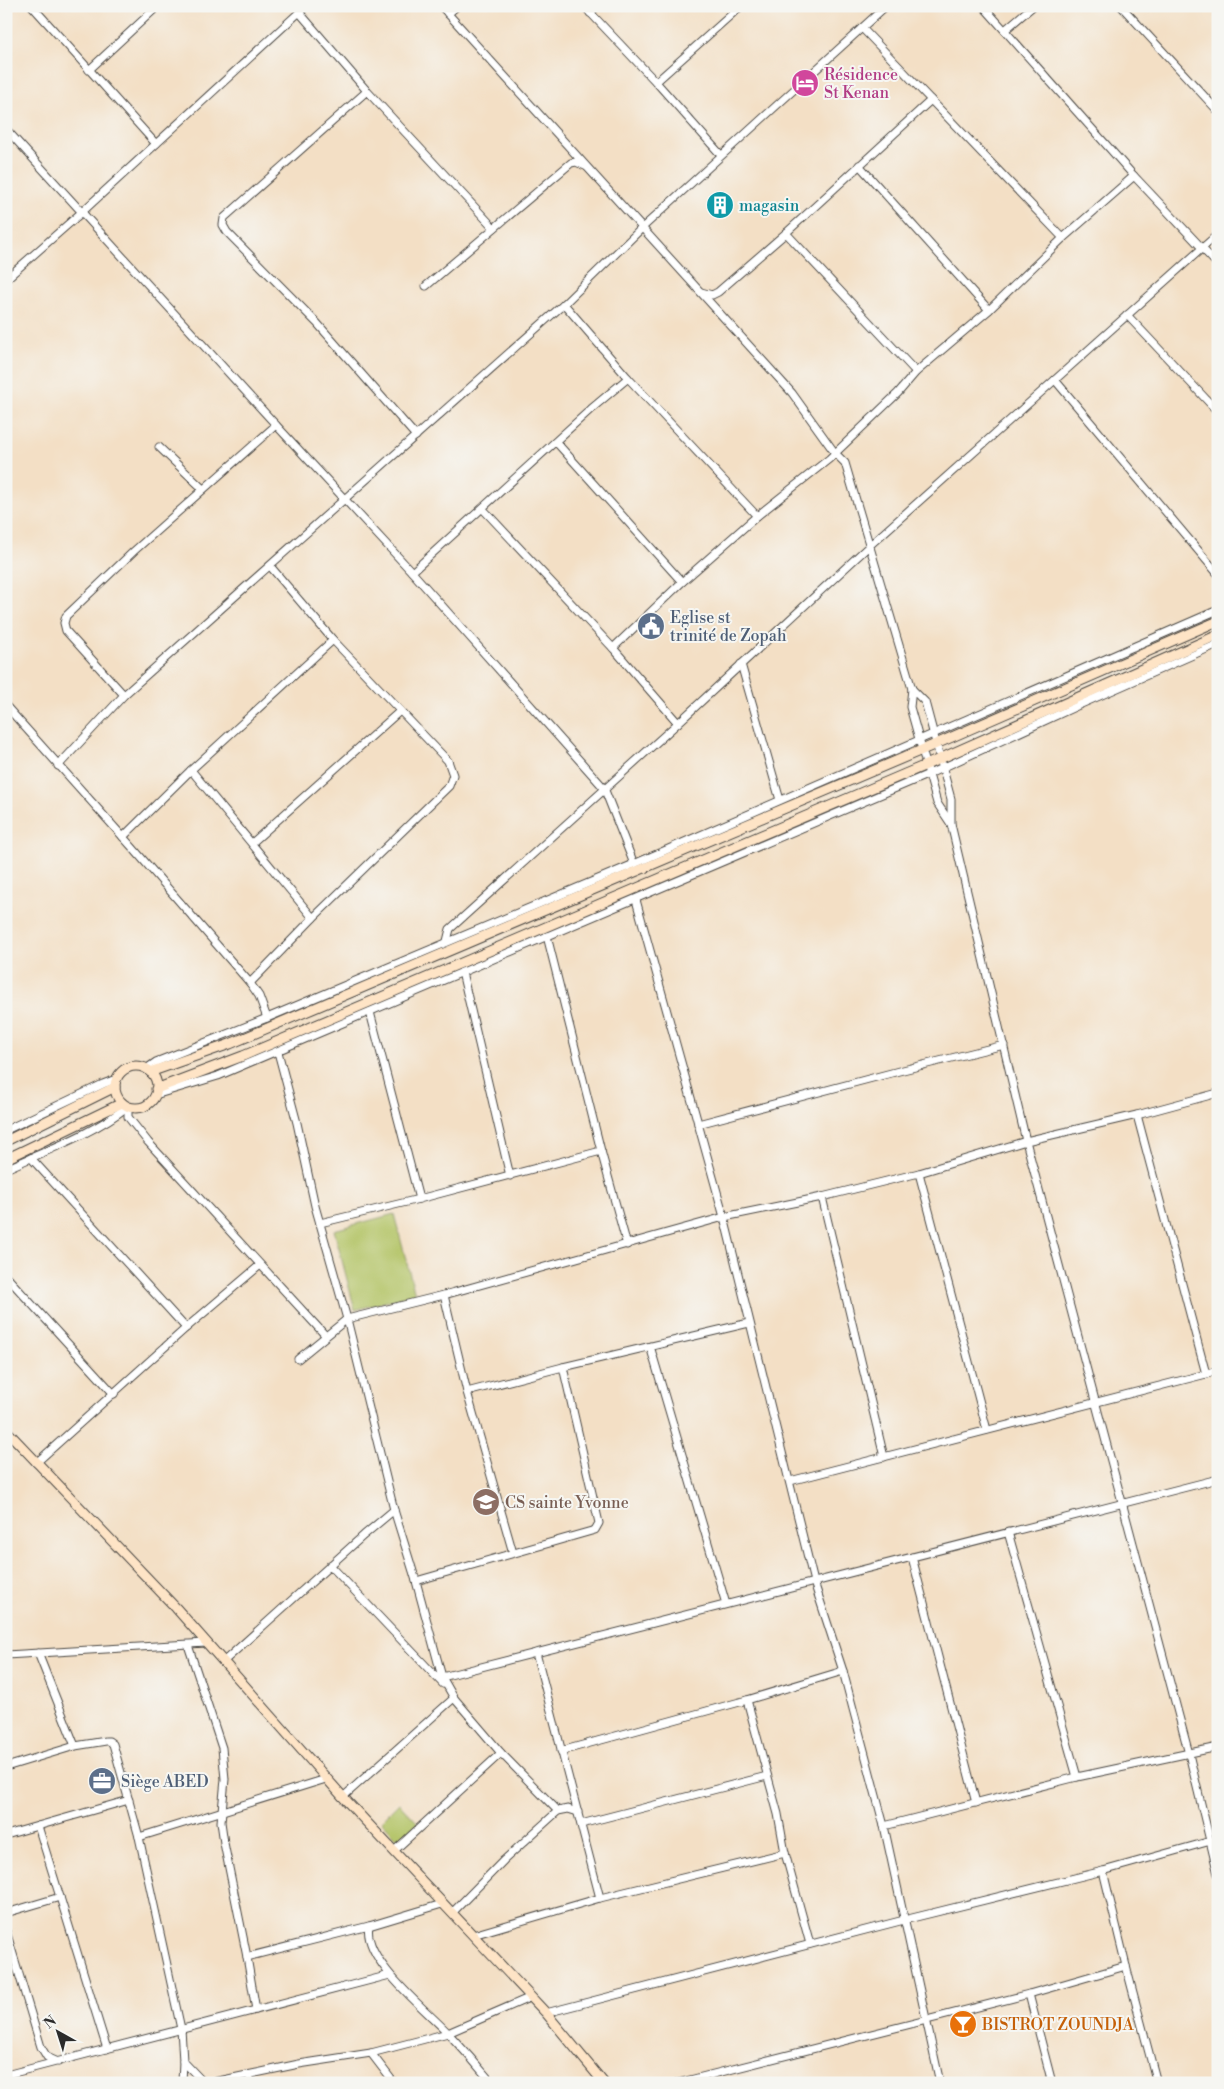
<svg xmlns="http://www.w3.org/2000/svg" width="1224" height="2089" viewBox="0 0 1224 2089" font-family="'Libre Bodoni',serif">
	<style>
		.green { fill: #b4c467; stroke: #707849 }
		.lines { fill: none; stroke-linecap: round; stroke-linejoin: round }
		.street-casing { stroke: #494642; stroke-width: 9 }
		.secondary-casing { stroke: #494642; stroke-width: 11 }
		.street { stroke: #fff; stroke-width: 7 }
		.secondary { stroke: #fee4c6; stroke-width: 9 }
		.labels { text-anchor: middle; stroke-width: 4; stroke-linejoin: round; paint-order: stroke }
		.hotel-label { font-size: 16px; fill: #b23c85; stroke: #f6f6f2; text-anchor: start }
		.culture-label { font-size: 16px; fill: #0d838f; stroke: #f6f6f2; text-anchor: start }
		.service-label { font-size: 16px; fill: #4e5e75; stroke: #f6f6f2; text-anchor: start }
		.education-label { font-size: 16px; fill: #785e54; stroke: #f6f6f2; text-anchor: start }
		.food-label { font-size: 16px; fill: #c56008; stroke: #f6f6f2; text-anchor: start }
	</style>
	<rect width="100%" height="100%" fill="#f6f6f2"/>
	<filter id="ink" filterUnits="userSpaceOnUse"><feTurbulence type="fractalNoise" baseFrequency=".02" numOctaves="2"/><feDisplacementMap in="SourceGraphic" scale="10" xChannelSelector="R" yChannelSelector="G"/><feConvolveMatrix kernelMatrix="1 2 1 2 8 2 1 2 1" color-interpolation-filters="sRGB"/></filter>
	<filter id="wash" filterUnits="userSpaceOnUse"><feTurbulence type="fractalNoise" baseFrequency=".0096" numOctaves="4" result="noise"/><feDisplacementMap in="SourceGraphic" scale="20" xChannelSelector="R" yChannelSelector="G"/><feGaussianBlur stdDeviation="1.12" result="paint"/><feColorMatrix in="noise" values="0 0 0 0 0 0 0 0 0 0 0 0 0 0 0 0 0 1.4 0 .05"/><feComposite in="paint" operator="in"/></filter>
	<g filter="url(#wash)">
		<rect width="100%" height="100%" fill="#f3dfc5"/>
		<g class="green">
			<polygon points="394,1214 415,1294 355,1310 334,1230"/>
			<polygon points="399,1803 418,1823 399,1840 381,1821"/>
		</g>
	</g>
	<g filter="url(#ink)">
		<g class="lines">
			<g class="street-casing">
				<g id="street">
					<polyline points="32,6 156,144"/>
					<polyline points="441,6 792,393 835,453 845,463 912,689 910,707 937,803 951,824"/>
					<polyline points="584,6 656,82 721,155"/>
					<polyline points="983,6 1134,176 1218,265"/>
					<polyline points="1121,6 1218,111"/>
					<polyline points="299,12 367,91 494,228"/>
					<polyline points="590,13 597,6"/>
					<polyline points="448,14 457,6"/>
					<polyline points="862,28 1063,238"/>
					<polyline points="1005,30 1033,6"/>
					<polyline points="89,70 158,6"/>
					<polyline points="656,82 741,6"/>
					<polyline points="367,91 224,218 223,225 227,232 317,323 416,436"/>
					<polyline points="6,129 276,425 412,572 604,788 634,864"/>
					<polyline points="859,165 989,310"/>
					<polyline points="786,233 916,372"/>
					<polyline points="6,279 82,212 306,6"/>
					<polyline points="426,286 571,163 576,162 585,166"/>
					<polyline points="701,292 712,295 718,292 786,233 931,100"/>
					<polyline points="564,304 628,378 757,516"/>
					<polyline points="1127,315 1218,412"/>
					<polyline points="1055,380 1218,574"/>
					<polyline points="556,442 682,582"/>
					<polyline points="159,447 203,489"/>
					<polyline points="483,509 613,648 678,723"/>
					<polyline points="412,572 591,409 628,378"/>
					<polyline points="613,648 682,582 757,516 829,459 898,393 916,372 989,310 1063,238 1134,176"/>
					<polyline points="741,664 780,800"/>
					<polyline points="912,689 925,702 951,799 951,824 1026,1141 1189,1754 1218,1874"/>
					<polyline points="124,695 66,631 64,623 66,616 134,551 276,425"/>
					<polyline points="6,706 132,847 250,983 259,996 267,1018"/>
					<polyline points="58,766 124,695 564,304 642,228 886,6"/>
					<polyline points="191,770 313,918"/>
					<polyline points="123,837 191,770 333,640"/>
					<polyline points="252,843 400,711"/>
					<polyline points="636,900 724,1217 814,1582 843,1671 884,1826 940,2083"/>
					<polyline points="547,936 601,1151 627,1245"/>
					<polyline points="447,941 450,929 678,723 869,546 1218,234"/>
					<polyline points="462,972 510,1176"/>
					<polyline points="250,983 313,918 449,786 453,775 448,761 333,640 270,566"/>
					<polyline points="370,1012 419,1199"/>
					<polyline points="278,1052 297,1123 315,1206 347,1319 394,1510 416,1581 442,1677 454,1698 501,1753 558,1811"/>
					<polyline points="146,1069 156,1062 267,1018 634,864 1218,610"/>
					<polyline points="155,1095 218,1076 929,774 1079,705 1218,644"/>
					<polyline points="128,1106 128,1117 148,1142 325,1335"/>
					<polyline points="1137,1115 1206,1374"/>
					<polyline points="698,1124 899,1071 1004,1045"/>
					<polyline points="6,1130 103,1084 116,1079"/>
					<polyline points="31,1158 186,1328"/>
					<path d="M6 1169C45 1151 95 1133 128 1106"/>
					<polyline points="919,1173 987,1430"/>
					<polyline points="822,1197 884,1457"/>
					<polyline points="320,1223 419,1199 601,1151"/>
					<polyline points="6,1276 114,1394"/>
					<polyline points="444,1295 467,1392 513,1553"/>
					<polyline points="650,1346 726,1604"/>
					<polyline points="298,1359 347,1319 444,1295 724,1217 822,1197 919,1173 1026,1141 1137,1115 1218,1093"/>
					<polyline points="467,1392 563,1367 749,1323"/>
					<polyline points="36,1463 186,1328 259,1266"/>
					<polyline points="790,1481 1218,1371"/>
					<polyline points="1008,1532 1077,1777"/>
					<polyline points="912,1557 976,1803"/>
					<polyline points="330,1565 443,1684"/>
					<polyline points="416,1581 595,1530 599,1523 563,1367"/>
					<polyline points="188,1645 222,1748 225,1779 221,1822 224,1843 247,1957 256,2010"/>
					<polyline points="38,1653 75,1746"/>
					<polyline points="536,1653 600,1898"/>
					<polyline points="6,1655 206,1643"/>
					<polyline points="223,1662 364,1535 394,1510"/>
					<polyline points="442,1677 1218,1479"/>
					<polyline points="747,1700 778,1814 785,1853 810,1944"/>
					<polyline points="561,1751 747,1700 843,1671"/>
					<polyline points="6,1767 75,1746 106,1741 109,1741 113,1744 139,1837 181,2029 183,2061 182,2083"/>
					<polyline points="343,1797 454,1698"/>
					<polyline points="581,1824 767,1776"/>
					<polyline points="38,1826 107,2049"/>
					<polyline points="884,1826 1077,1777 1218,1747"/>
					<polyline points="6,1835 129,1800"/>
					<polyline points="139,1837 326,1779"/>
					<polyline points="394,1851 501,1753"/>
					<polyline points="1103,1871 1126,1966 1157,2083"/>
					<polyline points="6,1913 60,1897"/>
					<polyline points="452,1913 504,1860 558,1811 568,1809 578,1812"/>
					<path d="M369 1926C362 1960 428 2011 449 2034 464 2050 478 2066 492 2083"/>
					<polyline points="6,1931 41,2047 47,2057 58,2062"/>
					<polyline points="473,1935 600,1898 785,1853"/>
					<polyline points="247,1957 369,1926 442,1904"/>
					<polyline points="1029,1994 1052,2083"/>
					<polyline points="546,2013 904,1920 1103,1871 1218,1839"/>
					<polyline points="371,2053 394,2083"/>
					<polyline points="183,2061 204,2083"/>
					<polyline points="6,2075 390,1975"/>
					<polyline points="249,2075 251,2083"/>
					<polyline points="209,2083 299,2064 371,2053 448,2033 531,1997"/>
					<polyline points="678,2083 1029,1994 1126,1966"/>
				</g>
			</g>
			<g class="secondary-casing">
				<g id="secondary">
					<circle cx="136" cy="1087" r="21"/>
					<polyline points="150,1072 230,1044 936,744 1218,621"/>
					<polyline points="156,1089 243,1056 926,765 1218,635"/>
					<polyline points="6,1141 115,1087"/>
					<polyline points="6,1159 122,1103"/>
					<polyline points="6,1430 176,1608 343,1797 546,2013 604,2083"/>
				</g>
			</g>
			<use href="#street" class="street"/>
			<use href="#secondary" class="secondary"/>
		</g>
	</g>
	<defs>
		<g id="hotel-disc" transform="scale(1.4375)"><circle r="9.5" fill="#d1479c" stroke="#f6f6f2"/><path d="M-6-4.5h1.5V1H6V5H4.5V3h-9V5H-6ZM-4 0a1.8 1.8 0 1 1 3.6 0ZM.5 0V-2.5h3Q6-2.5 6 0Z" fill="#fff"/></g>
		<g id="building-disc" transform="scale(1.4375)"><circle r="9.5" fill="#0f9aa8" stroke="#f6f6f2"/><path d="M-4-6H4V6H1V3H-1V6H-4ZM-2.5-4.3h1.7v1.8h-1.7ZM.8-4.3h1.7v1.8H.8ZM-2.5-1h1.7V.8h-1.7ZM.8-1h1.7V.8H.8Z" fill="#fff"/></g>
		<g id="civic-disc" transform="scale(1.4375)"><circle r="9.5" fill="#5c6f8a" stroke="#f6f6f2"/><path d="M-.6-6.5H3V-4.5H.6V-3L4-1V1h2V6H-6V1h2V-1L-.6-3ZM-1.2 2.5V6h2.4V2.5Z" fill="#fff"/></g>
		<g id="school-disc" transform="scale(1.4375)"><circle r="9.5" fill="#8d6e63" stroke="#f6f6f2"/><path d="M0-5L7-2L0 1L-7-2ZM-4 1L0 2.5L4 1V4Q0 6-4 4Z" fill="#fff"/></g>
		<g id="office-disc" transform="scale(1.4375)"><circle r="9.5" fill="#5c6f8a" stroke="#f6f6f2"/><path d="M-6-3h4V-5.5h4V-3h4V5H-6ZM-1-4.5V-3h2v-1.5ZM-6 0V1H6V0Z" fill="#fff"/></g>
		<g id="bar-disc" transform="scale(1.4375)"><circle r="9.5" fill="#e8710a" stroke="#f6f6f2"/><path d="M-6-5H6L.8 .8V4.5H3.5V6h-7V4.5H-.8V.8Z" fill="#fff"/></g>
	</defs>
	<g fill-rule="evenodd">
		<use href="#hotel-disc" x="805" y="83"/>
		<use href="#building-disc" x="720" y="205"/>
		<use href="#civic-disc" x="651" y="626"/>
		<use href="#school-disc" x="486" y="1502"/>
		<use href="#office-disc" x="102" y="1781"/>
		<use href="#bar-disc" x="963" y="2024"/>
	</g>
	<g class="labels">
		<g class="hotel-label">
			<text x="824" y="80">Résidence<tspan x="824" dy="18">St Kenan</tspan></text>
		</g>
		<g class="culture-label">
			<text x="739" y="211">magasin</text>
		</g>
		<g class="service-label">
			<text x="670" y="623">Eglise st<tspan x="670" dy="18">trinité de Zopah</tspan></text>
			<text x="121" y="1787">Siège ABED</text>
		</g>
		<g class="education-label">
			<text x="505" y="1508">CS sainte Yvonne</text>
		</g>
		<g class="food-label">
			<text x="982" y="2030">BISTROT ZOUNDJA</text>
		</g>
	</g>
	<rect width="1224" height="2089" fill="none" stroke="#f6f6f2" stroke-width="25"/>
	<g transform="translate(58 2032) rotate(321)" stroke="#f6f6f2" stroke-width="4" paint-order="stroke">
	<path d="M0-4L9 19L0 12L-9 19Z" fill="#2b2b2b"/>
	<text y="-8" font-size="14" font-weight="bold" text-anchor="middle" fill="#2b2b2b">N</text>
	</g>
</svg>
